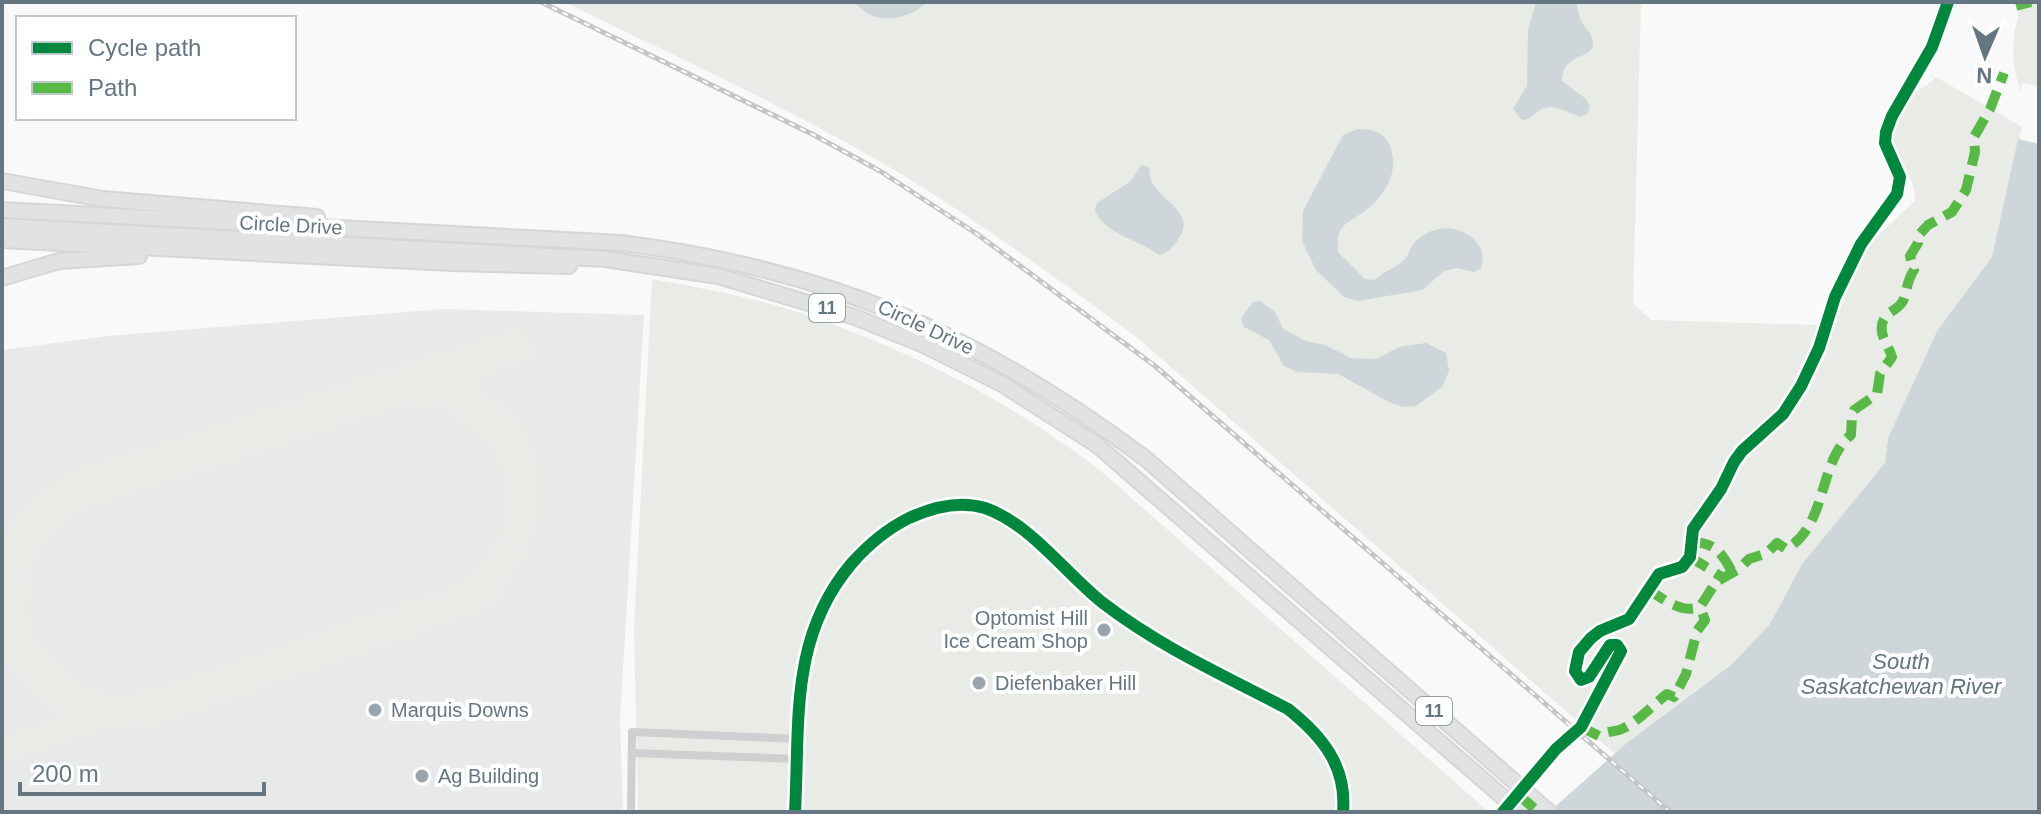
<svg xmlns="http://www.w3.org/2000/svg" width="2041" height="814" viewBox="0 0 2041 814" font-family="Helvetica,sans-serif">
	<style>
		.built { fill: #e8e9e9 }
		.green { fill: #e8ebe6; fill-rule: evenodd }
		.water { fill: #ced6d9 }
		.lines { fill: none; stroke-linecap: round; stroke-linejoin: round }
		.highway-casing { stroke: #d5d6d6; stroke-width: 18 }
		.street { stroke: #cecfd0; stroke-width: 8 }
		.highway { stroke: #e1e2e2; stroke-width: 14 }
		.rail-casing { stroke: #c3c5c6; stroke-width: 5 }
		.rail { stroke: #fff; stroke-width: 2; stroke-dasharray: 6; stroke-linecap: butt }
		.quiet { stroke: #58b947; stroke-width: 10; stroke-dasharray: 20 10; stroke-linecap: butt }
		.cycleway-casing { stroke: #fff; stroke-width: 17 }
		.cycleway { stroke: #00873e; stroke-width: 12 }
		.poi-dot { fill: #99a4ac; stroke: #fff; stroke-width: 3 }
		.labels { text-anchor: middle; stroke-width: 8; stroke-linejoin: round; paint-order: stroke }
		.shield { fill: #fff; stroke: #939fa8; stroke-width: 2 }
		.shield-label { font-size: 18px; font-weight: bold; fill: #657683 }
		.street-label { font-size: 20px; fill: #657683; stroke: #fff }
		.poi-label { font-size: 20px; fill: #657683; stroke: #fff; text-anchor: start }
		.water-label { font-size: 22px; font-style: italic; fill: #60757c; stroke: #fff }
	</style>
	<rect width="100%" height="100%" fill="#f9f9f9"/>
	<polygon class="built" points="444,309 644,315 620,720 623,812 2,812 2,350 108,336"/>
	<g class="green">
		<path d="M564 2H1641L1633 303 1651 320 1817 325 1876 237 1915 201C1919 164 1864 155 1906 99 1912 92 1926 88 1936 77L2022 127 1992 257 1937 331 1888 438 1885 463 1802 564 1770 624 1731 665 1628 742 1615 754 1134 335C1046 271 958 205 863 152 766 97 664 51 564 2Z"/>
		<path d="M2022 2H2039V86L2022 83 2021 92C2009 57 2012 37 2022 2Z"/>
		<path d="M652 279C704 289 758 298 807 315 914 352 1014 403 1103 473L1489 812H638L634 628Z"/>
		<path d="M520 327 535 356 468 383 515 414 536 453 538 512 521 563 492 607 156 725 97 731 2 763V737L60 717 32 694 2 660 3 536 29 501 70 473ZM408 403 439 407 472 429 498 454 508 491 504 528 482 566 458 586 144 693 107 694 75 683 37 646 26 612 30 573 43 541 60 523 81 510Z"/>
	</g>
	<g class="water">
		<path d="M855 2H928C906 21 874 27 855 2Z"/>
		<path d="M1536 2H1576C1578 8 1579 16 1581 21 1584 27 1591 32 1592 38 1599 62 1563 49 1562 81L1586 99 1590 106 1588 113 1581 117C1567 113 1555 102 1540 110 1532 115 1532 119 1522 120L1513 109 1527 86 1528 30Z"/>
		<path d="M1357 129C1373 129 1386 132 1391 149 1399 175 1383 198 1362 213 1357 217 1346 222 1342 228 1337 234 1338 244 1338 252L1365 279 1375 280C1384 270 1397 268 1405 259 1409 255 1410 247 1414 243 1428 227 1453 223 1470 236 1482 246 1485 254 1481 268L1474 272 1457 268 1444 271 1422 290 1358 301 1344 297 1316 270 1302 241 1303 211 1343 135Z"/>
		<polygon points="2018,139 2039,144 2039,812 1549,812 1628,742 1731,665 1770,624 1802,564 1885,463 1888,438 1937,331 1992,257"/>
		<path d="M1141 165 1149 167C1150 174 1150 181 1154 186 1170 206 1198 217 1175 244 1170 250 1167 253 1159 255 1138 238 1108 237 1095 211L1097 203 1131 181Z"/>
		<polygon points="1260,301 1275,312 1283,329 1306,341 1325,345 1351,358 1376,359 1399,347 1426,343 1446,353 1449,371 1442,387 1416,406 1403,407 1389,402 1338,374 1297,372 1284,366 1269,340 1244,327 1241,318 1253,302"/>
	</g>
	<g class="lines">
		<g class="highway-casing">
			<g id="highway">
				<polyline points="2,181 103,199 317,217"/>
				<path d="M2 210 621 243C827 269 980 334 1146 459L1549 812"/>
				<polyline points="2,226 605,259 718,276 855,317 926,346 1002,384 1097,445 1520,812"/>
				<polyline points="2,240 451,263 569,266"/>
				<polyline points="2,278 59,261 139,256"/>
			</g>
		</g>
		<g class="street">
			<polyline points="632,753 798,759"/>
			<polyline points="631,812 632,732 798,739"/>
			<path d="M795 812C800 722 789 637 852 563 868 545 887 529 909 518 933 507 959 500 985 508 1031 524 1066 574 1103 603 1160 647 1225 676 1288 709 1322 736 1347 766 1343 812"/>
		</g>
		<use href="#highway" class="highway"/>
		<g class="rail-casing">
			<polyline id="rail" points="541,2 812,134 880,171 977,234 1155,366 1670,812"/>
		</g>
		<use href="#rail" class="rail"/>
		<g class="quiet">
			<polyline points="2016,6 2031,2"/>
			<path d="M1693 542C1715 543 1722 553 1732 572"/>
			<polyline points="1690,557 1722,577"/>
			<path d="M1648 589C1663 599 1682 614 1700 607"/>
			<path d="M1581 727 1599 736C1608 730 1615 733 1624 728 1638 721 1654 704 1667 694L1674 697 1686 674 1697 631 1705 620 1700 607 1716 582 1739 569 1749 559 1767 553 1777 543 1786 549C1828 526 1818 461 1851 435L1852 415 1854 410 1877 394 1880 374 1892 357C1888 343 1873 329 1888 314 1893 310 1899 308 1903 301 1907 291 1907 280 1914 270L1910 256 1918 243V236L1928 225 1952 212 1966 190 1975 152 1974 137 1990 109 2004 73"/>
			<polyline points="1519,795 1538,812"/>
		</g>
		<g class="cycleway-casing">
			<g id="cycleway">
				<path d="M795 812C800 722 789 637 852 563 868 545 887 529 909 518 933 507 959 500 985 508 1031 524 1066 574 1103 603 1160 647 1225 676 1288 709 1322 736 1347 766 1343 812"/>
				<polyline points="1503,812 1556,749 1581,727 1621,651 1617,645 1610,645 1589,677 1581,680 1575,671 1579,652 1591,638 1600,631 1629,619 1659,574 1682,567 1690,557 1693,529 1721,489 1734,462 1742,451 1783,414 1801,386 1819,348 1835,297 1861,244 1897,194 1900,177 1885,143 1886,132 1892,116 1932,47 1948,2"/>
			</g>
		</g>
		<use href="#cycleway" class="cycleway"/>
	</g>
	<g class="poi-dot">
		<circle cx="1104" cy="630" r="8"/>
		<circle cx="979" cy="683" r="8"/>
		<circle cx="375" cy="710" r="8"/>
		<circle cx="422" cy="776" r="8"/>
	</g>
	<g class="labels">
		<g class="shield">
			<rect x="809" y="294" width="36" height="28" rx="6"/>
			<rect x="1416" y="697" width="36" height="28" rx="6"/>
		</g>
		<g class="shield-label">
			<text x="827" y="314">11</text>
			<text x="1434" y="717">11</text>
		</g>
		<g class="street-label">
			<text transform="translate(291 225) rotate(3)" y="7">Circle Drive</text>
			<text transform="translate(926 327) rotate(25)" y="7">Circle Drive</text>
		</g>
		<g class="poi-label">
			<text x="1088" y="625" text-anchor="end">Optomist Hill<tspan x="1088" dy="23">Ice Cream Shop</tspan></text>
			<text x="995" y="690">Diefenbaker Hill</text>
			<text x="391" y="717">Marquis Downs</text>
			<text x="438" y="783">Ag Building</text>
		</g>
		<g class="water-label">
			<text x="1901" y="669">South<tspan x="1901" dy="25">Saskatchewan River</tspan></text>
		</g>
	</g>
	<rect width="2041" height="814" fill="none" stroke="#657683" stroke-width="8"/>
	<rect x="16" y="16" width="280" height="104" fill="#ffffff" stroke="#c1c8cd" stroke-width="2"/>
	<rect x="32" y="42" width="40" height="12" fill="#00873e" stroke="#c1c8cd" stroke-width="2"/>
	<text x="88" y="56" font-size="24" fill="#657683">Cycle path</text>
	<rect x="32" y="82" width="40" height="12" fill="#58b947" stroke="#c1c8cd" stroke-width="2"/>
	<text x="88" y="96" font-size="24" fill="#657683">Path</text>
	<g transform="translate(1985 56) rotate(182)" stroke="#ffffff" stroke-width="6" paint-order="stroke">
	<path d="M0-6L14 30L0 20L-14 30Z" fill="#657683"/>
	<text y="-12" font-size="22" font-weight="bold" text-anchor="middle" fill="#657683">N</text>
	</g>
	<path d="M20 782v12h244v-12" fill="none" stroke="#657683" stroke-width="4"/>
	<text x="32" y="782" font-size="24" fill="#657683" stroke="#ffffff" stroke-width="6" paint-order="stroke">200 m</text>
</svg>
